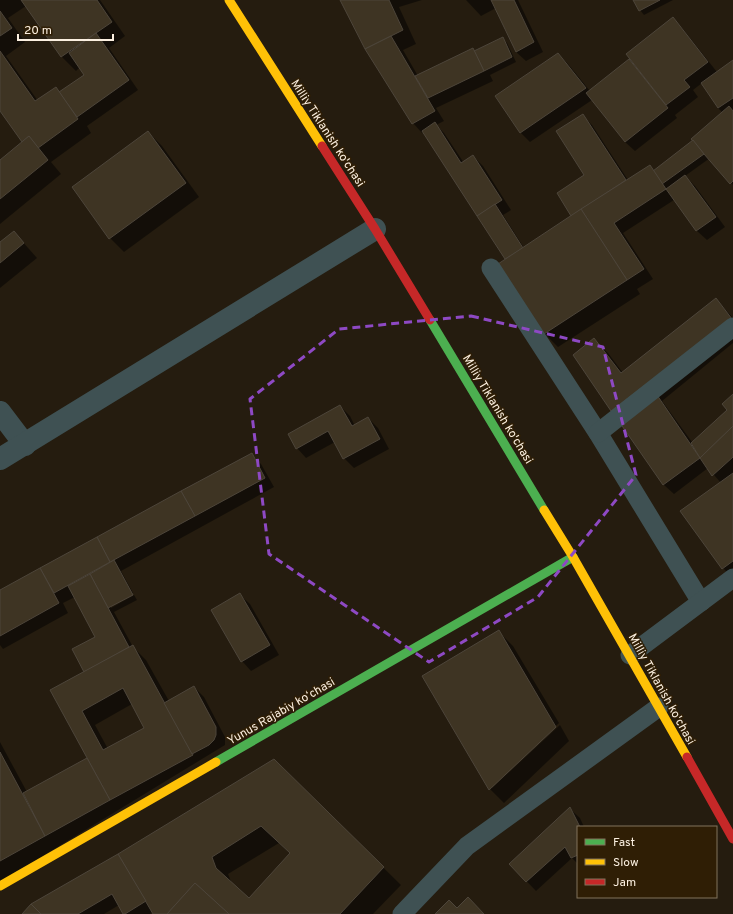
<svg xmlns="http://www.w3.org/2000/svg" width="733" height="914" viewBox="0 0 733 914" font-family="Overpass,sans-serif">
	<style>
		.shadow { fill: #0007; fill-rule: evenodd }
		.building { fill: #3e3423; stroke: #4d453a; fill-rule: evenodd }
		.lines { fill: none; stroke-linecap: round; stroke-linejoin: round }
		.lane { stroke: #3f5153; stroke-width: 19 }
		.street { stroke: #3f5153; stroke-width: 22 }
		.fast { stroke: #4caf50; stroke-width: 9 }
		.slow { stroke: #ffc107; stroke-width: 9 }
		.jam { stroke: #c62828; stroke-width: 9 }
		.marked { fill: none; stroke: #8e49c4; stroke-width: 3; stroke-dasharray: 8 5; stroke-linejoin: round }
		.labels { text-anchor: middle; stroke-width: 3; stroke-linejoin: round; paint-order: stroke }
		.street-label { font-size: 12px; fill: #fcf0e1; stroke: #2f1e05 }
	</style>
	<rect width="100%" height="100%" fill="#251c0f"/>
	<g class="shadow">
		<path d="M0 0H100L125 36 109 48 138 90 87 126 91 133 51 162 61 174 0 224V161L23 142 0 109ZM26 6 62 57 76 71 80 67 86 75 61 93 56 88 38 101 6 56 25 42 8 18Z"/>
		<polygon points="341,0 422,0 399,7 416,44 403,50 418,76 502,38 507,43 516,62 490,75 493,81 436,108 444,121 436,125 444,133 464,163 473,156 483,166 511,210 503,215 524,248 573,216 586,176 582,115 592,125 628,180 650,166 654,171 693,142 723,113 718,108 702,83 693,90 698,97 675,115 677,118 635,151 625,142 592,100 530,142 520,132 558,54 568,64 590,91 631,59 673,18 682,28 717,72 733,62 733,185 710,158 685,176 695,186 725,227 707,240 697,231 674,200 623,233 653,279 637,289 640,294 558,347 544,333 507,259 424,132 422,133 413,123"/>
		<polygon points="466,0 518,0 543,52 526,61 516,52 496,8 481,16"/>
		<polygon points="634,0 673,0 644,15 640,10"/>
		<polygon points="148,132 162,146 199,197 124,252 110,238"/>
		<polygon points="14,232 37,258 0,288 0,243"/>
		<polygon points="716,299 733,318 733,343 662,401 692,442 728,410 733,396 733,578 723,568 721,483 708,468 674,494 664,485 622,423 594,340 608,353 623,373"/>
		<polygon points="340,406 350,416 355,426 368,418 378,428 389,449 354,468 344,458 335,442 306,458 297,448"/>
		<path d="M251 454 261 464 274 487 121 571 133 593 111 606V608L134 595 137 600 114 612 133 647 146 660 169 701 194 687 204 697 225 737V745L0 882V742L27 792 87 759 90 762 52 691 85 672 97 637 75 597 63 603 68 613 3 649 0 645V591ZM132 704 145 728 108 749 95 725Z"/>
		<polygon points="240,595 250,604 279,655 251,671 242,661"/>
		<polygon points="499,632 513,646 559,723 492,786 492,788 560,725 569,741 504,803 490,789 424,677"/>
		<path d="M274 760 401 885 373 914H154L153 912 150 914H124L119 905 104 914H23L119 854ZM279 843 291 854 249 899 232 884 228 874Z"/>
		<polygon points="570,809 580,818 584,827 578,827 578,864 572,858 536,891 510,864"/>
	</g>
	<g class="building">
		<polygon points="21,0 97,0 112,22 61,57"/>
		<polygon points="340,0 389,0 403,30 365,49"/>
		<polygon points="491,0 514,0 534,42 516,52"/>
		<polygon points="633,0 660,0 639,11"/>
		<polygon points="0,11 12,28 0,36"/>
		<polygon points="673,17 708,62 684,80 690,87 666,105 626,54"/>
		<polygon points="96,33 129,80 77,117 59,92 84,75 69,53"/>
		<polygon points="391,36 435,111 412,124 365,49"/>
		<polygon points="503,37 512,57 484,71 474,51"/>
		<polygon points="473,48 484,71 428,98 415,76"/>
		<polygon points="0,51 35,101 56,87 78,119 38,148 29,136 22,142 0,111"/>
		<polygon points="558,53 586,88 520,133 495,96"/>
		<polygon points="629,59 668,108 625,142 586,93"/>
		<polygon points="733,60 733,98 718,108 701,83"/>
		<polygon points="729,106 733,111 733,181 730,184 691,139"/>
		<polygon points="583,114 626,180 571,216 557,193 584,175 556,131"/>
		<polygon points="435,122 461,163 473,155 502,200 477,216 422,131"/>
		<polygon points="148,131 186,183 109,239 72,187"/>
		<polygon points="29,136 48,160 0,199 0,160"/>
		<polygon points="693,140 704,154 662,184 653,171"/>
		<polygon points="650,165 666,189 614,223 644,269 627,280 581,209"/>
		<polygon points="685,175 716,217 696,231 666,189"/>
		<polygon points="495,204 523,248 505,259 477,216"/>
		<polygon points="581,209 627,280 544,334 498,264"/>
		<polygon points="14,231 24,243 0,263 0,242"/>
		<polygon points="716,298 732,319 611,411 573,355 594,338 621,373"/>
		<polygon points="733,394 733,426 700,458 691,443 727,410 722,404"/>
		<polygon points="657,395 700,458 663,485 620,423"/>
		<polygon points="340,405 352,426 368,417 380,439 343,459 328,431 296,449 288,434"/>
		<polygon points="733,426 733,457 712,476 700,458"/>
		<polygon points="252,453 265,478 195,516 181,491"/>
		<polygon points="733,473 733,561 722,569 680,511"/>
		<polygon points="181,491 195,516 110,562 97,537"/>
		<polygon points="97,537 110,562 54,593 40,568"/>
		<polygon points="114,560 133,595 108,608 90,574"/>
		<polygon points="40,568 59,603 0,636 0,590"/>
		<polygon points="90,574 129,647 84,672 72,649 95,637 68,586"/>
		<polygon points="240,593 270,645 241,662 211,610"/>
		<polygon points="499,630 556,727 489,790 422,676"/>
		<path d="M133 645 193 755 110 800 50 690ZM123 688 144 728 103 750 82 711Z"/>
		<polygon points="194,686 216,727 216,735 214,740 209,745 192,754 164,703"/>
		<polygon points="0,752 45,836 0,861"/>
		<polygon points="87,758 110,800 45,836 23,793"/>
		<path d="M274 759 384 867 340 914H229L195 883 167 914H153L118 854ZM261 826 290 853 249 898 216 868 212 857Z"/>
		<polygon points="570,807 580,827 578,827 578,855 571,858 565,847 526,882 509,864"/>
		<polygon points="118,854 146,901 125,914 123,914 112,894 78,914 41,914 31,904"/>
		<polygon points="195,883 229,914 167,914"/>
		<polygon points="468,897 484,914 435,914 449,900 457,908"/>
		<polygon points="31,904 41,914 22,914"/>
	</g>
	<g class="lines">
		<g class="lane">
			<polyline points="491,268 598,433 701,602"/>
			<polyline points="598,433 733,327"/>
			<polyline points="630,655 733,578"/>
			<polyline points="402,914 467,846 659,707"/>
		</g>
		<g class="street">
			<polyline points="0,412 25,445"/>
			<polyline points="0,459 375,229"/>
		</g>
		<g class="fast">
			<polyline points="430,320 544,510"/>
			<polyline points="216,762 573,557"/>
		</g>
		<g class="slow">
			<polyline points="229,0 322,146"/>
			<polyline points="544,510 573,557 687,757"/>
			<polyline points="0,886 216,762"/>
		</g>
		<g class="jam">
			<polyline points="322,146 375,229 430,320"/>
			<polyline points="687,757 733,839"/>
		</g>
	</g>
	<path class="marked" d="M471 316 603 347 636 475 538 597 429 662 269 554 250 399 339 329Z"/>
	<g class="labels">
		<g class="street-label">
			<text transform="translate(328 133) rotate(57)" y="4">Milliy Tiklanish ko'chasi</text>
			<text transform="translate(498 409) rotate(59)" y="4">Milliy Tiklanish ko'chasi</text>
			<text transform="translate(662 689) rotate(61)" y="4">Milliy Tiklanish ko'chasi</text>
			<text transform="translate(281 711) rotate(-30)" y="4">Yunus Rajabiy koʻchasi</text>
		</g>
	</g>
	<rect x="577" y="826" width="140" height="72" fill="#2f1e05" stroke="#81725d"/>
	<rect x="585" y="839" width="20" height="6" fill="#4caf50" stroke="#81725d"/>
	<text x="613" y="846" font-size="12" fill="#fcf0e1">Fast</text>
	<rect x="585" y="859" width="20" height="6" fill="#ffc107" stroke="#81725d"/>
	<text x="613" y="866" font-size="12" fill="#fcf0e1">Slow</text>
	<rect x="585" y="879" width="20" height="6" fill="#c62828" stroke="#81725d"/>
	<text x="613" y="886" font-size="12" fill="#fcf0e1">Jam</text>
	<path d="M18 34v6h95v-6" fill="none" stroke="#fcf0e1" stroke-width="2"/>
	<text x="24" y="34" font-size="12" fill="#fcf0e1" stroke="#2f1e05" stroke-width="3" paint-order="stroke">20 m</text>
</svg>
